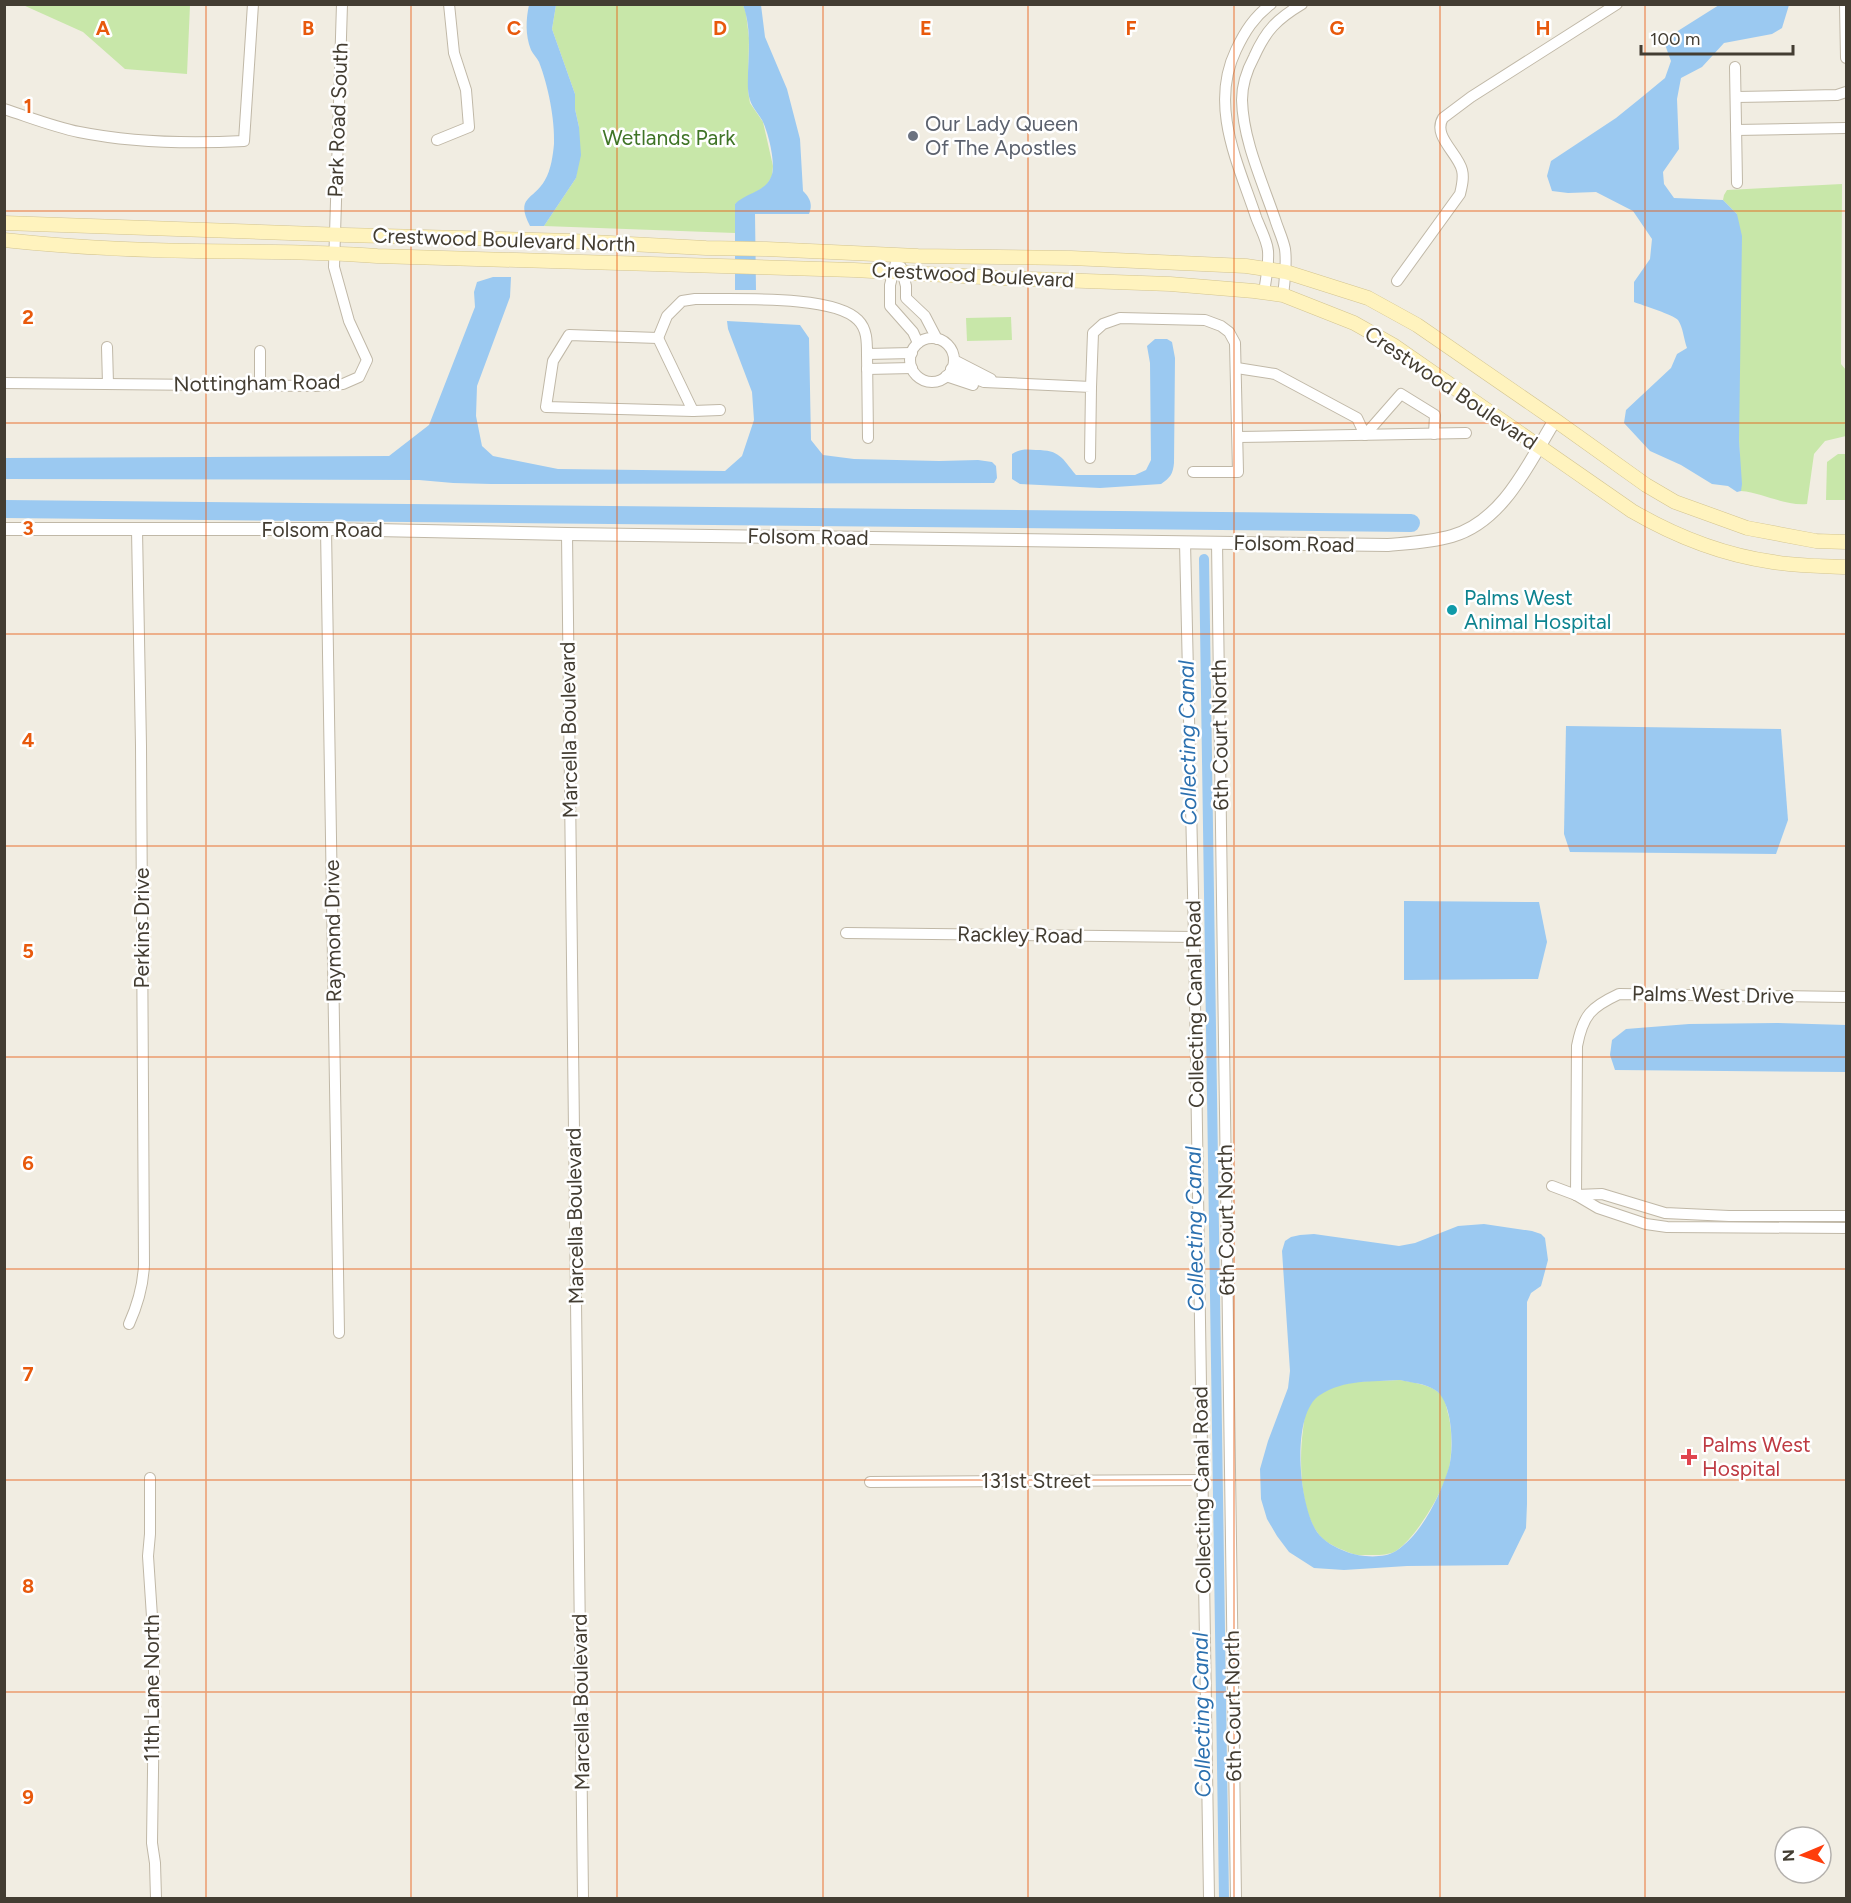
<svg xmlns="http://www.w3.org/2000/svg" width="1851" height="1903" viewBox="0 0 1851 1903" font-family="Figtree,sans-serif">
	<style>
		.green { fill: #c8e7a9 }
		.water { fill: #9bc9f1; fill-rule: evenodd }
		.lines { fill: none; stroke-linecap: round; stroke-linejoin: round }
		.canal { stroke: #9bc9f1; stroke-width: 10 }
		.river { stroke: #9bc9f1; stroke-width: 18 }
		.minor-casing { stroke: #c0b8a7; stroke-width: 12 }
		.tertiary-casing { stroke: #c0b8a7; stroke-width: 14 }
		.secondary-casing { stroke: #d3c490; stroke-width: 15 }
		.minor { stroke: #fff; stroke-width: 10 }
		.tertiary { stroke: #fff; stroke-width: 12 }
		.secondary { stroke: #fff3be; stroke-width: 14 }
		.grid { fill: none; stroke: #e8590c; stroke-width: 1.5; stroke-opacity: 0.55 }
		.worship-dot { fill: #6b7280; stroke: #fff; stroke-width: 2 }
		.culture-dot { fill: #0f9aa8; stroke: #fff; stroke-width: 2 }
		.health-dot { fill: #e0444e; stroke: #fff; stroke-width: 2 }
		.labels { text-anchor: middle; stroke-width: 5; stroke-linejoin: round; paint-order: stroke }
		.street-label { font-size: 21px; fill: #433d32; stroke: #fff }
		.worship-label { font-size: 21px; fill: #5b616d; stroke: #fff; text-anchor: start }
		.park-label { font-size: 21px; fill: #3f7426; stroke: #fff }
		.culture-label { font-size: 21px; fill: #0d838f; stroke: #fff; text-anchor: start }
		.health-label { font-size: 21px; fill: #be3a42; stroke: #fff; text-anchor: start }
		.water-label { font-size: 22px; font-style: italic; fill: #2b70af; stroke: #fff }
		.grid-label { font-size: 20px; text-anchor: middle; font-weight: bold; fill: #e8590c; stroke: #fff; stroke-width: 5; stroke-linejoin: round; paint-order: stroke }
	</style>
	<rect width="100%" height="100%" fill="#f1ede2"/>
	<g class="green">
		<polygon points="23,5 190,5 187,74 125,69 83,32"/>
		<polygon points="556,5 743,5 746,13 749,38 748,91 750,103 763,122 773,166 772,176 766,186 735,204 735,233 544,226 576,178 579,127 575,109 575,94 552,29"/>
		<path d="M1842 184 1841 364 1846 370V436L1825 441 1814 454 1807 504C1784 506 1764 493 1741 491L1739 440 1737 214 1723 200 1724 195 1727 190Z"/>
		<polygon points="1011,317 1012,340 967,341 966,318"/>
		<polygon points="1838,454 1846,454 1846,500 1826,500 1827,462"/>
		<path d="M1400 1380C1414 1383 1432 1384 1442 1396 1446 1401 1447 1411 1449 1417 1452 1432 1452 1448 1450 1463 1446 1488 1417 1537 1396 1551 1387 1556 1374 1555 1364 1555 1356 1556 1350 1553 1343 1550 1334 1547 1322 1540 1317 1532 1300 1508 1299 1458 1303 1430 1304 1422 1305 1410 1310 1404 1330 1377 1371 1382 1400 1380Z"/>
	</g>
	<g class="water">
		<path d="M529 5H556L552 29 575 94V109L579 127 581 155 576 178 544 226H530C515 196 533 201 545 180 551 170 553 155 554 144 555 119 548 85 539 62 537 58 533 54 531 50 525 35 526 19 529 5Z"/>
		<path d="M743 5H761L765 37 787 89 800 139 803 191C810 198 813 204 809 214H755L756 290H735V204C746 193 765 192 771 177 777 166 768 131 762 120 758 113 752 107 750 100 747 91 748 82 748 73 749 50 751 26 743 5Z"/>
		<path d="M1719 5H1789L1782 28 1772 34 1724 43 1702 67 1681 78 1677 99 1679 149 1663 172 1664 184 1674 198 1723 200 1737 214 1742 236 1739 440 1742 484 1741 491 1737 492 1728 486 1712 484 1681 465 1650 451 1624 423 1626 410 1671 368 1677 354 1687 348C1684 340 1683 327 1678 320 1674 315 1642 305 1634 302V282L1650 259 1652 239 1633 211 1596 192 1568 193 1552 191 1547 176 1551 161 1616 118 1642 97 1665 78 1671 61 1664 42 1673 34Z"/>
		<polygon points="493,277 511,277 510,297 477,386 476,416 482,446 493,456 558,469 725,471 742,456 754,420 752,392 728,329 727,321 800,325 809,338 811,440 823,455 854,459 939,461 978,460 992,462 996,466 997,478 994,483 491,484 453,483 419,480 5,479 5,458 389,456 429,425 475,307 474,292 477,282"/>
		<path d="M1155 339H1167L1172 342 1175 358 1174 463C1173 474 1170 478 1161 484L1100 488 1020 484 1012 479V454C1020 449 1026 449 1036 450 1060 450 1062 458 1076 475H1135L1146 470 1151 460 1150 363 1147 346Z"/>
		<polygon points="1566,726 1781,729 1788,820 1776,854 1570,852 1564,834"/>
		<polygon points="1404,901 1539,902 1547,942 1538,979 1404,980"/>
		<polygon points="1777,1023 1846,1025 1846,1072 1615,1070 1610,1055 1612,1040 1626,1029 1689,1024"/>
		<path d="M1484 1224 1532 1231 1541 1234 1545 1238 1548 1260 1541 1286 1531 1293 1527 1302V1504L1526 1528 1508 1565 1407 1566 1344 1570 1314 1568 1289 1552 1277 1536 1267 1519 1261 1499 1260 1469 1268 1441 1288 1388 1290 1371 1282 1251 1285 1241 1291 1237 1300 1235 1314 1234 1399 1246 1415 1243 1458 1226ZM1400 1380C1411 1383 1425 1383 1435 1390 1453 1401 1454 1449 1449 1467 1440 1496 1422 1534 1396 1551 1383 1559 1360 1557 1347 1552 1336 1548 1323 1541 1317 1532 1299 1506 1290 1414 1320 1395 1345 1379 1372 1382 1400 1380Z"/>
	</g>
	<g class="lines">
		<polyline class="canal" points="1204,559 1224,1898"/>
		<polyline class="river" points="4,509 1411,523"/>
		<g class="minor-casing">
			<g id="minor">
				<polyline points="1845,4 1846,58"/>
				<polyline points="1735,67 1737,183"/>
				<polyline points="1736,97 1837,95 1846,92"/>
				<path d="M4 109C29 117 54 127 79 132 134 143 189 144 244 141L253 4"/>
				<polyline points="1736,130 1846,128"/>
				<polyline points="437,140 469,127 466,90 454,53 449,4"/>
				<polyline points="898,255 890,285 890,306 913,332 918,343"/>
				<polyline points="901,267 906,286 906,298 925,316 937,339"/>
				<path d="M1397 281 1460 194C1462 186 1464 178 1462 170 1458 153 1432 136 1443 118L1471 97 1617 4"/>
				<path d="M1264 292C1266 279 1269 265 1268 251 1267 240 1260 228 1256 217 1238 163 1209 106 1236 50 1245 31 1254 17 1271 4"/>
				<path d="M1283 295C1285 279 1287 264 1285 249 1283 239 1278 229 1275 219 1262 181 1243 140 1242 100 1242 85 1247 70 1254 57 1266 30 1277 19 1302 4"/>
				<polyline points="658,338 693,411"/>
				<circle cx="932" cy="360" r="22"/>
				<polyline points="107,347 108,384"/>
				<polyline points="260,351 260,385"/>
				<polyline points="867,354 868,438"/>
				<polyline points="954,360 991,379"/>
				<polyline points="1237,368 1275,374 1357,418 1365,435 1401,394 1435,415 1434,434"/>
				<polyline points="867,369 912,368"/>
				<polyline points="951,369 984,382 1091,387 1090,458"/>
				<polyline points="946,376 973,385"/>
				<polyline points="4,383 315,386 343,384 359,377 367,360 349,321 334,267 342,4"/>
				<polyline points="1091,387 1093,333 1103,324 1120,318 1205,320 1221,326 1229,332 1235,343 1238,472 1193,472"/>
				<path d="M720 410 693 411 546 407 553 361 569 335 658 338 667 316 682 301 695 299C733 300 833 294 858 320 867 329 867 341 867 354L912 353"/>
				<polyline points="1238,437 1466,433"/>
				<polyline points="326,529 339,1333"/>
				<polyline points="567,534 583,1898"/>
				<polyline points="1185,542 1194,937 1209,1898"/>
				<polyline points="1217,542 1236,1898"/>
				<polyline points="846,933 1194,937"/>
				<polyline points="1552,1186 1576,1195 1598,1208 1646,1224 1667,1227 1846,1228"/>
				<path d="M1576 1195 1577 1046C1583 1015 1591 1007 1619 994L1846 997"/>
				<polyline points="1576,1195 1602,1194 1665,1213 1729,1216 1846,1216"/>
				<path d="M129 1324C138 1304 143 1287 144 1265L141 746 137 530"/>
				<polyline points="150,1478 150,1534 148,1556 154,1647 154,1700 152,1843 155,1863 156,1898"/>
				<polyline points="870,1482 1202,1480"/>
			</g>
		</g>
		<g class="tertiary-casing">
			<path id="tertiary" d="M4 529H326L567 534 1388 545C1410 543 1431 542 1452 536 1504 521 1529 462 1555 420"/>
		</g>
		<g class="secondary-casing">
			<g id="secondary">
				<polyline points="4,223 345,235 572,241 706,248 766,249 918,256 1071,258 1246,266 1286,272 1368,298 1417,325 1555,420 1646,485 1675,502 1747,528 1816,541 1846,542"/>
				<path d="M4 240C68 247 132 250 195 251 256 252 317 251 377 256L854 270 1000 278 1170 284 1254 291 1283 295 1354 323 1393 345 1632 511C1675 536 1723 555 1773 562 1797 566 1822 566 1846 567"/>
			</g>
		</g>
		<use href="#minor" class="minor"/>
		<use href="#tertiary" class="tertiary"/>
		<use href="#secondary" class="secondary"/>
	</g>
	<path class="grid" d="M206 4V1898M411 4V1898M617 4V1898M823 4V1898M1028 4V1898M1234 4V1898M1440 4V1898M1645 4V1898M4 211H1846M4 423H1846M4 634H1846M4 846H1846M4 1057H1846M4 1269H1846M4 1480H1846M4 1692H1846"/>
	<circle class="worship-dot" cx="913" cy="136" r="6"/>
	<circle class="culture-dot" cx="1452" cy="610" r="6"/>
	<path class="health-dot" d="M1686 1448h6v6h6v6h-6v6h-6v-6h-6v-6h6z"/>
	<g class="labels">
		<g class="street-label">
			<text transform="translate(338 120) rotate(-88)" y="7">Park Road South</text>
			<text transform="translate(504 240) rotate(2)" y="7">Crestwood Boulevard North</text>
			<text transform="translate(973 275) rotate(3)" y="7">Crestwood Boulevard</text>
			<text transform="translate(257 383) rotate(-1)" y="7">Nottingham Road</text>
			<text transform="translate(1451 388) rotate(34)" y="7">Crestwood Boulevard</text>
			<text x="322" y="537">Folsom Road</text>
			<text transform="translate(808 537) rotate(1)" y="7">Folsom Road</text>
			<text transform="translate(1294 544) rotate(1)" y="7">Folsom Road</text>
			<text transform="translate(569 730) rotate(-91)" y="7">Marcella Boulevard</text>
			<text transform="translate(1220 735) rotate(-91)" y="7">6th Court North</text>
			<text transform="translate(142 928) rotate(-90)" y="7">Perkins Drive</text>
			<text transform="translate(333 931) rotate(-91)" y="7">Raymond Drive</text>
			<text transform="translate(1020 935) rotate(1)" y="7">Rackley Road</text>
			<text transform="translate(1713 995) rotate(1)" y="7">Palms West Drive</text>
			<text transform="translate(1195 1004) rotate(-91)" y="7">Collecting Canal Road</text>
			<text transform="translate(575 1216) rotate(-91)" y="7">Marcella Boulevard</text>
			<text transform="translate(1226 1220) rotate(-91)" y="7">6th Court North</text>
			<text x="1036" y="1488">131st Street</text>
			<text transform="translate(1202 1490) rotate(-91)" y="7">Collecting Canal Road</text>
			<text transform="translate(152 1688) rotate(-90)" y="7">11th Lane North</text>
			<text transform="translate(581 1702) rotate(-91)" y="7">Marcella Boulevard</text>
			<text transform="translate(1233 1706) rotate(-91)" y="7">6th Court North</text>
		</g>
		<g class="worship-label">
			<text x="925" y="131">Our Lady Queen<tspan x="925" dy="24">Of The Apostles</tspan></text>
		</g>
		<g class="park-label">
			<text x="669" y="145">Wetlands Park</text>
		</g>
		<g class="culture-label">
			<text x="1464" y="605">Palms West<tspan x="1464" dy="24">Animal Hospital</tspan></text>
		</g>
		<g class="health-label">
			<text x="1702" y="1452">Palms West<tspan x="1702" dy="24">Hospital</tspan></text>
		</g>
		<g class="water-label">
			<text transform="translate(1187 743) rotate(-91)" y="8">Collecting Canal</text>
			<text transform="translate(1194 1229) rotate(-91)" y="8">Collecting Canal</text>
			<text transform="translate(1201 1715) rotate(-91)" y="8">Collecting Canal</text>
		</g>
	</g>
	<g class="grid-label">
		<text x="103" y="35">A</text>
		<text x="308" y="35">B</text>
		<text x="514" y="35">C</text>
		<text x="720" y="35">D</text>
		<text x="926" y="35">E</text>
		<text x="1131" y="35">F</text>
		<text x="1337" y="35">G</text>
		<text x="1543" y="35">H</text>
		<text x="28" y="113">1</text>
		<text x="28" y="324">2</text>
		<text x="28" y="535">3</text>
		<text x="28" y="747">4</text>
		<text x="28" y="958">5</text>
		<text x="28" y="1170">6</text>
		<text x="28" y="1381">7</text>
		<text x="28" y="1593">8</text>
		<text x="28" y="1804">9</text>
	</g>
	<rect width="1851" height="1903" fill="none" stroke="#433d32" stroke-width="12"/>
	<g transform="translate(1803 1855) rotate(268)"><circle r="28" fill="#ffffff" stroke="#b4b1ad" stroke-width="1.5"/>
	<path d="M0-4.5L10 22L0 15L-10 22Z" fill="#fe3d0c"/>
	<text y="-9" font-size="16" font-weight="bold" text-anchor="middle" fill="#433d32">N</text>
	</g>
	<path d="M1641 45v9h152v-9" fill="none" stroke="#433d32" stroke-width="3"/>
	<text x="1650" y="45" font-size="18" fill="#433d32" stroke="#ffffff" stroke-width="4.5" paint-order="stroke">100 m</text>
</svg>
